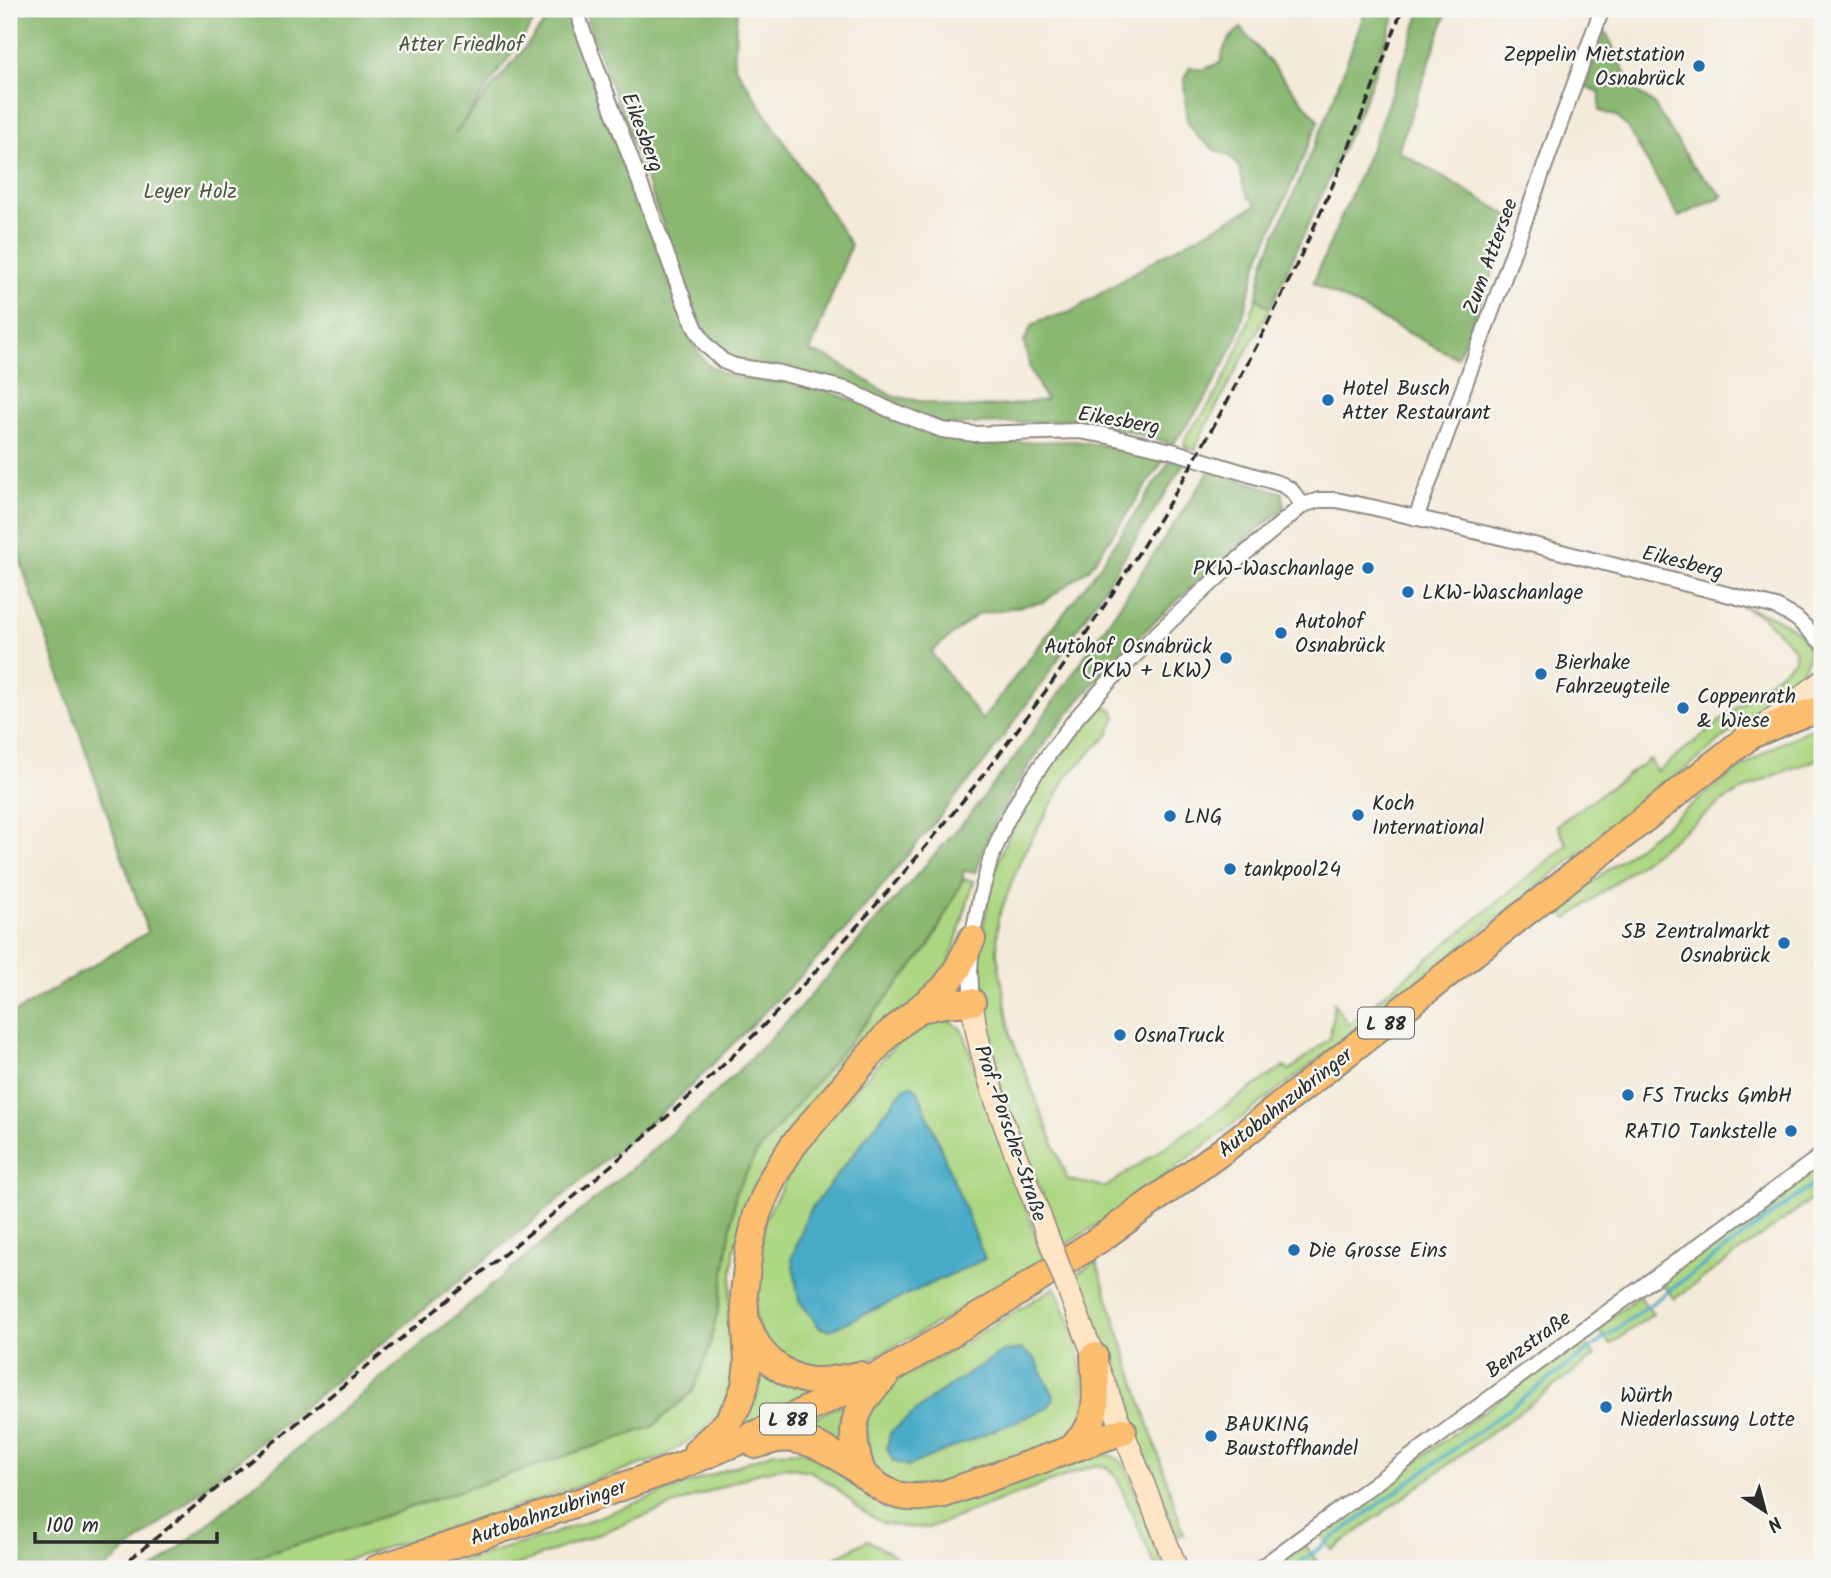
<svg xmlns="http://www.w3.org/2000/svg" width="1831" height="1578" viewBox="0 0 1831 1578" font-family="Kalam,sans-serif">
	<style>
		.green { fill: #add783; stroke: #6c8157; stroke-width: 2 }
		.forest { fill: #8ab871; stroke: #5a724e; stroke-width: 2 }
		.water { fill: #47aac7; stroke: #396a79; stroke-width: 2 }
		.lines { fill: none; stroke-linecap: round; stroke-linejoin: round }
		.stream { stroke: #47aac7; stroke-width: 3.5 }
		.street-casing { stroke: #908a82; stroke-width: 18 }
		.secondary-casing { stroke: #908a82; stroke-width: 24 }
		.highway-casing { stroke: #908a82; stroke-width: 30 }
		.street { stroke: #fff; stroke-width: 14 }
		.secondary { stroke: #fde5c5; stroke-width: 21 }
		.highway { stroke: #fbbd6e; stroke-width: 26 }
		.rail { stroke: #2b2b2b; stroke-width: 3.5; stroke-dasharray: 10 5; stroke-linecap: butt }
		.secondary-bridge-casing { stroke: #908a82; stroke-width: 24; stroke-linecap: butt }
		.secondary-bridge { stroke: #fde5c5; stroke-width: 21 }
		.poi-dot { fill: #1f6fb2; stroke: #f6f6f2; stroke-width: 2.5 }
		.labels { text-anchor: middle; stroke-width: 5; stroke-linejoin: round; paint-order: stroke }
		.shield { fill: #f6f6f2; stroke: #686867; stroke-width: 2 }
		.shield-label { font-size: 19px; font-weight: bold; fill: #2b2b2b }
		.park-label { font-size: 21px; fill: #4c5641; stroke: #f6f6f2 }
		.poi-label { font-size: 21px; fill: #2b2b2b; stroke: #f6f6f2; text-anchor: start }
		.street-label { font-size: 21px; fill: #2b2b2b; stroke: #f6f6f2 }
	</style>
	<rect width="100%" height="100%" fill="#f6f6f2"/>
	<filter id="ink" filterUnits="userSpaceOnUse"><feTurbulence type="fractalNoise" baseFrequency=".0143" numOctaves="2"/><feDisplacementMap in="SourceGraphic" scale="14" xChannelSelector="R" yChannelSelector="G"/><feConvolveMatrix kernelMatrix="1 2 1 2 8 2 1 2 1" color-interpolation-filters="sRGB"/></filter>
	<filter id="wash" filterUnits="userSpaceOnUse"><feTurbulence type="fractalNoise" baseFrequency=".00686" numOctaves="4" result="noise"/><feDisplacementMap in="SourceGraphic" scale="28" xChannelSelector="R" yChannelSelector="G"/><feGaussianBlur stdDeviation="1.57" result="paint"/><feColorMatrix in="noise" values="0 0 0 0 0 0 0 0 0 0 0 0 0 0 0 0 0 1.4 0 .05"/><feComposite in="paint" operator="in"/></filter>
	<g filter="url(#wash)">
		<rect width="100%" height="100%" fill="#f4ead9"/>
		<g class="green">
			<path d="M1257 297 1261 302 1270 308 1200 437 1195 451 1184 446C1184 432 1197 424 1204 413 1228 377 1244 338 1257 297Z"/>
			<path d="M1741 606C1762 612 1817 629 1807 661 1805 666 1801 671 1798 675L1707 752 1323 1056 1121 1209 1064 1246C1048 1209 1033 1171 1018 1133 1004 1097 989 1060 984 1022 974 957 984 884 1014 825 1036 781 1068 742 1101 705L1113 710 1116 717 1109 734 1068 775 1022 856 998 919 997 954 1011 1036 1068 1180 1106 1187 1283 1067 1290 1070 1330 1038 1334 1003 1348 1024 1567 845 1557 825 1650 759 1657 772 1795 660V649L1763 617Z"/>
			<path d="M1822 725V758C1788 769 1754 782 1723 801L1567 919 1559 908 1729 776 1771 748 1814 727Z"/>
			<polygon points="963,879 974,881 948,967 746,1210 734,1250 730,1299 736,1365 734,1385 717,1416 699,1434 663,1457 502,1512 317,1569 216,1569 309,1541 652,1427 693,1391 709,1349 720,1301 736,1192 756,1154 929,947"/>
			<polygon points="939,1020 950,1021 960,1028 965,1036 977,1076 1044,1258 938,1323 854,1368 831,1374 776,1359 756,1324 754,1294 765,1219 803,1147 904,1035 920,1025"/>
			<polygon points="1822,1161 1822,1192 1674,1299 1660,1280"/>
			<polygon points="1096,1261 1184,1534 1178,1536 1122,1402 1076,1275"/>
			<polygon points="1055,1287 1077,1340 1087,1408 1080,1427 1062,1442 942,1486 896,1486 869,1468 865,1416 875,1397 899,1379 961,1345"/>
			<polygon points="1639,1296 1653,1314 1610,1345 1600,1331 1601,1325"/>
			<polygon points="1581,1339 1585,1342 1595,1356 1332,1550 1319,1533"/>
			<polygon points="758,1360 822,1389 727,1434"/>
			<polygon points="860,1395 849,1456 791,1429"/>
			<polygon points="809,1451 869,1493 1032,1472 1094,1456 1110,1455 1120,1460 1127,1471 1164,1569 1156,1569 1116,1476 1108,1468 1095,1465 928,1528 903,1527 883,1523 865,1513 836,1488 810,1471 786,1467 760,1472 506,1569 431,1569 544,1537 774,1452"/>
			<polygon points="868,1540 916,1569 816,1569"/>
			<polygon points="1305,1545 1317,1561 1306,1569 1272,1569"/>
		</g>
		<g class="forest">
			<polygon points="9,9 543,9 455,133 556,9 572,9 575,36 695,348 708,365 728,376 764,382 799,381 863,404 942,436 985,443 1075,441 1167,455 1090,568 1044,602 978,614 931,652 982,720 1097,570 1172,458 1185,463 1047,676 988,758 843,933 682,1095 533,1221 104,1569 9,1569 9,1016 148,932 9,528"/>
			<path d="M586 9H737L734 65 851 245 810 352 830 358 892 396 961 408 1008 405 1046 400 1030 369 1024 342 1031 327 1041 320 1070 312 1163 255 1257 205 1249 198 1243 185 1240 168 1228 155 1215 150 1198 137 1187 121 1184 79 1190 67 1203 70 1221 62C1223 46 1228 38 1241 28L1319 121 1258 261 1237 338 1208 395 1173 444 1096 422 1072 419 1034 422 941 425 801 375 732 358 714 344 699 322 588 23Z"/>
			<polygon points="1366,9 1397,9 1366,97 1270,308 1261,302 1257,297 1264,262 1326,119"/>
			<polygon points="1422,9 1448,9 1398,151 1515,219 1457,358 1313,283 1374,141"/>
			<polygon points="1605,30 1632,88 1653,103 1692,165 1723,196 1679,217 1627,127 1616,116 1599,111 1600,92 1585,87"/>
			<path d="M1210 470 1283 493 1284 508C1172 602 1021 729 976 872L963 871V879L929 947 756 1154 736 1192 720 1301 709 1349 693 1391 652 1427 309 1541 216 1569H154L639 1162 721 1088 797 1011 967 818 1015 757 1108 623Z"/>
		</g>
		<g class="water">
			<polygon points="911,1085 918,1091 985,1259 830,1330 820,1328 799,1300 792,1258 808,1213 904,1088"/>
			<polygon points="1021,1349 1035,1359 1054,1396 1048,1408 908,1466 893,1461 887,1448 890,1433 935,1395 1004,1351"/>
		</g>
		<g class="lines">
			<polyline class="stream" points="1291,1569 1822,1178"/>
		</g>
	</g>
	<g filter="url(#ink)">
		<g class="lines">
			<g class="street-casing">
				<g id="street">
					<polyline points="578,9 580,23 686,306 696,329 706,345 723,361 735,366 780,373 849,390 888,409 942,430 975,434 1080,431 1104,435 1172,451 1281,484 1291,490 1303,505"/>
					<polyline points="1416,518 1602,9"/>
					<polyline points="972,1002 970,971 972,939 980,898 990,861 1005,824 1022,793 1049,754 1077,717 1106,685 1150,640 1229,567 1303,505 1319,500 1336,500 1371,507 1534,545 1730,595 1776,607 1796,618 1822,643"/>
					<polyline points="1259,1569 1497,1393 1822,1155"/>
				</g>
			</g>
			<g class="secondary-casing">
				<g id="secondary">
					<polyline points="1768,722 1822,681"/>
					<path d="M972 1002C981 1077 1013 1146 1040 1216"/>
					<polyline points="1080,1321 1177,1569"/>
				</g>
			</g>
			<g class="highway-casing">
				<g id="highway">
					<polyline points="920,1009 944,1004 972,1002"/>
					<path d="M748 1326C751 1332 754 1340 758 1346 769 1364 793 1380 814 1381 830 1382 844 1378 859 1375"/>
					<path d="M756 1445C767 1441 780 1437 793 1439 819 1442 844 1460 864 1475 873 1482 881 1489 891 1493 909 1500 926 1497 944 1494L1123 1431"/>
					<path d="M1072 1448C1077 1442 1083 1436 1087 1430 1100 1409 1095 1380 1094 1356"/>
					<polyline points="697,1451 727,1423 738,1405 745,1386 748,1363 744,1294 749,1249 757,1214 773,1177 794,1144 887,1035 944,988 957,970 972,939"/>
					<path d="M863 1475C847 1430 851 1410 885 1377"/>
					<polyline points="376,1569 512,1526 680,1466 763,1431 895,1367 1011,1297 1103,1237 1225,1149 1751,735 1800,715 1822,710"/>
				</g>
			</g>
			<use href="#street" class="street"/>
			<use href="#secondary" class="secondary"/>
			<use href="#highway" class="highway"/>
			<path class="rail" d="M118 1569C235 1473 353 1378 470 1282 563 1206 657 1130 743 1046 1037 755 1264 399 1402 9"/>
			<g class="secondary-bridge-casing">
				<polyline id="secondary-bridge" points="1040,1216 1080,1321"/>
			</g>
			<use href="#secondary-bridge" class="secondary-bridge"/>
		</g>
	</g>
	<g class="poi-dot">
		<circle cx="1699" cy="66" r="7"/>
		<circle cx="1328" cy="400" r="7"/>
		<circle cx="1368" cy="568" r="7"/>
		<circle cx="1408" cy="592" r="7"/>
		<circle cx="1281" cy="633" r="7"/>
		<circle cx="1226" cy="658" r="7"/>
		<circle cx="1541" cy="674" r="7"/>
		<circle cx="1683" cy="708" r="7"/>
		<circle cx="1358" cy="815" r="7"/>
		<circle cx="1170" cy="816" r="7"/>
		<circle cx="1230" cy="869" r="7"/>
		<circle cx="1784" cy="943" r="7"/>
		<circle cx="1120" cy="1035" r="7"/>
		<circle cx="1628" cy="1095" r="7"/>
		<circle cx="1791" cy="1131" r="7"/>
		<circle cx="1294" cy="1250" r="7"/>
		<circle cx="1606" cy="1407" r="7"/>
		<circle cx="1211" cy="1436" r="7"/>
	</g>
	<g class="labels">
		<g class="shield">
			<rect x="1358" y="1007.5" width="56" height="31" rx="5"/>
			<rect x="760" y="1403.5" width="56" height="31" rx="5"/>
		</g>
		<g class="shield-label">
			<text x="1386" y="1030">L 88</text>
			<text x="788" y="1426">L 88</text>
		</g>
		<g class="park-label">
			<text x="461" y="51">Atter Friedhof</text>
			<text x="190" y="198">Leyer Holz</text>
		</g>
		<g class="poi-label">
			<text x="1685" y="61" text-anchor="end">Zeppelin Mietstation<tspan x="1685" dy="24">Osnabrück</tspan></text>
			<text x="1342" y="395">Hotel Busch<tspan x="1342" dy="24">Atter Restaurant</tspan></text>
			<text x="1354" y="575" text-anchor="end">PKW-Waschanlage</text>
			<text x="1422" y="599">LKW-Waschanlage</text>
			<text x="1295" y="628">Autohof<tspan x="1295" dy="24">Osnabrück</tspan></text>
			<text x="1212" y="653" text-anchor="end">Autohof Osnabrück<tspan x="1212" dy="24">(PKW + LKW)</tspan></text>
			<text x="1555" y="669">Bierhake<tspan x="1555" dy="24">Fahrzeugteile</tspan></text>
			<text x="1697" y="703">Coppenrath<tspan x="1697" dy="24">&amp; Wiese</tspan></text>
			<text x="1372" y="810">Koch<tspan x="1372" dy="24">International</tspan></text>
			<text x="1184" y="823">LNG</text>
			<text x="1244" y="876">tankpool24</text>
			<text x="1770" y="938" text-anchor="end">SB Zentralmarkt<tspan x="1770" dy="24">Osnabrück</tspan></text>
			<text x="1134" y="1042">OsnaTruck</text>
			<text x="1642" y="1102">FS Trucks GmbH</text>
			<text x="1777" y="1138" text-anchor="end">RATIO Tankstelle</text>
			<text x="1308" y="1257">Die Grosse Eins</text>
			<text x="1620" y="1402">Würth<tspan x="1620" dy="24">Niederlassung Lotte</tspan></text>
			<text x="1225" y="1431">BAUKING<tspan x="1225" dy="24">Baustoffhandel</tspan></text>
		</g>
		<g class="street-label">
			<text transform="translate(643 132) rotate(69)" y="7">Eikesberg</text>
			<text transform="translate(1490 256) rotate(-70)" y="7">Zum Attersee</text>
			<text transform="translate(1119 420) rotate(10)" y="7">Eikesberg</text>
			<text transform="translate(1683 562) rotate(14)" y="7">Eikesberg</text>
			<text transform="translate(1285 1102) rotate(-38)" y="7">Autobahnzubringer</text>
			<text transform="translate(1011 1133) rotate(71)" y="7">Prof.-Porsche-Straße</text>
			<text transform="translate(1528 1344) rotate(-36)" y="7">Benzstraße</text>
			<text transform="translate(548 1512) rotate(-19)" y="7">Autobahnzubringer</text>
		</g>
	</g>
	<rect width="1831" height="1578" fill="none" stroke="#f6f6f2" stroke-width="35"/>
	<g transform="translate(1765 1511) rotate(144)" stroke="#f6f6f2" stroke-width="5" paint-order="stroke">
	<path d="M0-5L12 26L0 18L-12 26Z" fill="#2b2b2b"/>
	<text y="-10" font-size="19" font-weight="bold" text-anchor="middle" fill="#2b2b2b">N</text>
	</g>
	<path d="M35 1532v10h182v-10" fill="none" stroke="#2b2b2b" stroke-width="3.5"/>
	<text x="46" y="1532" font-size="21" fill="#2b2b2b" stroke="#f6f6f2" stroke-width="5" paint-order="stroke">100 m</text>
</svg>
